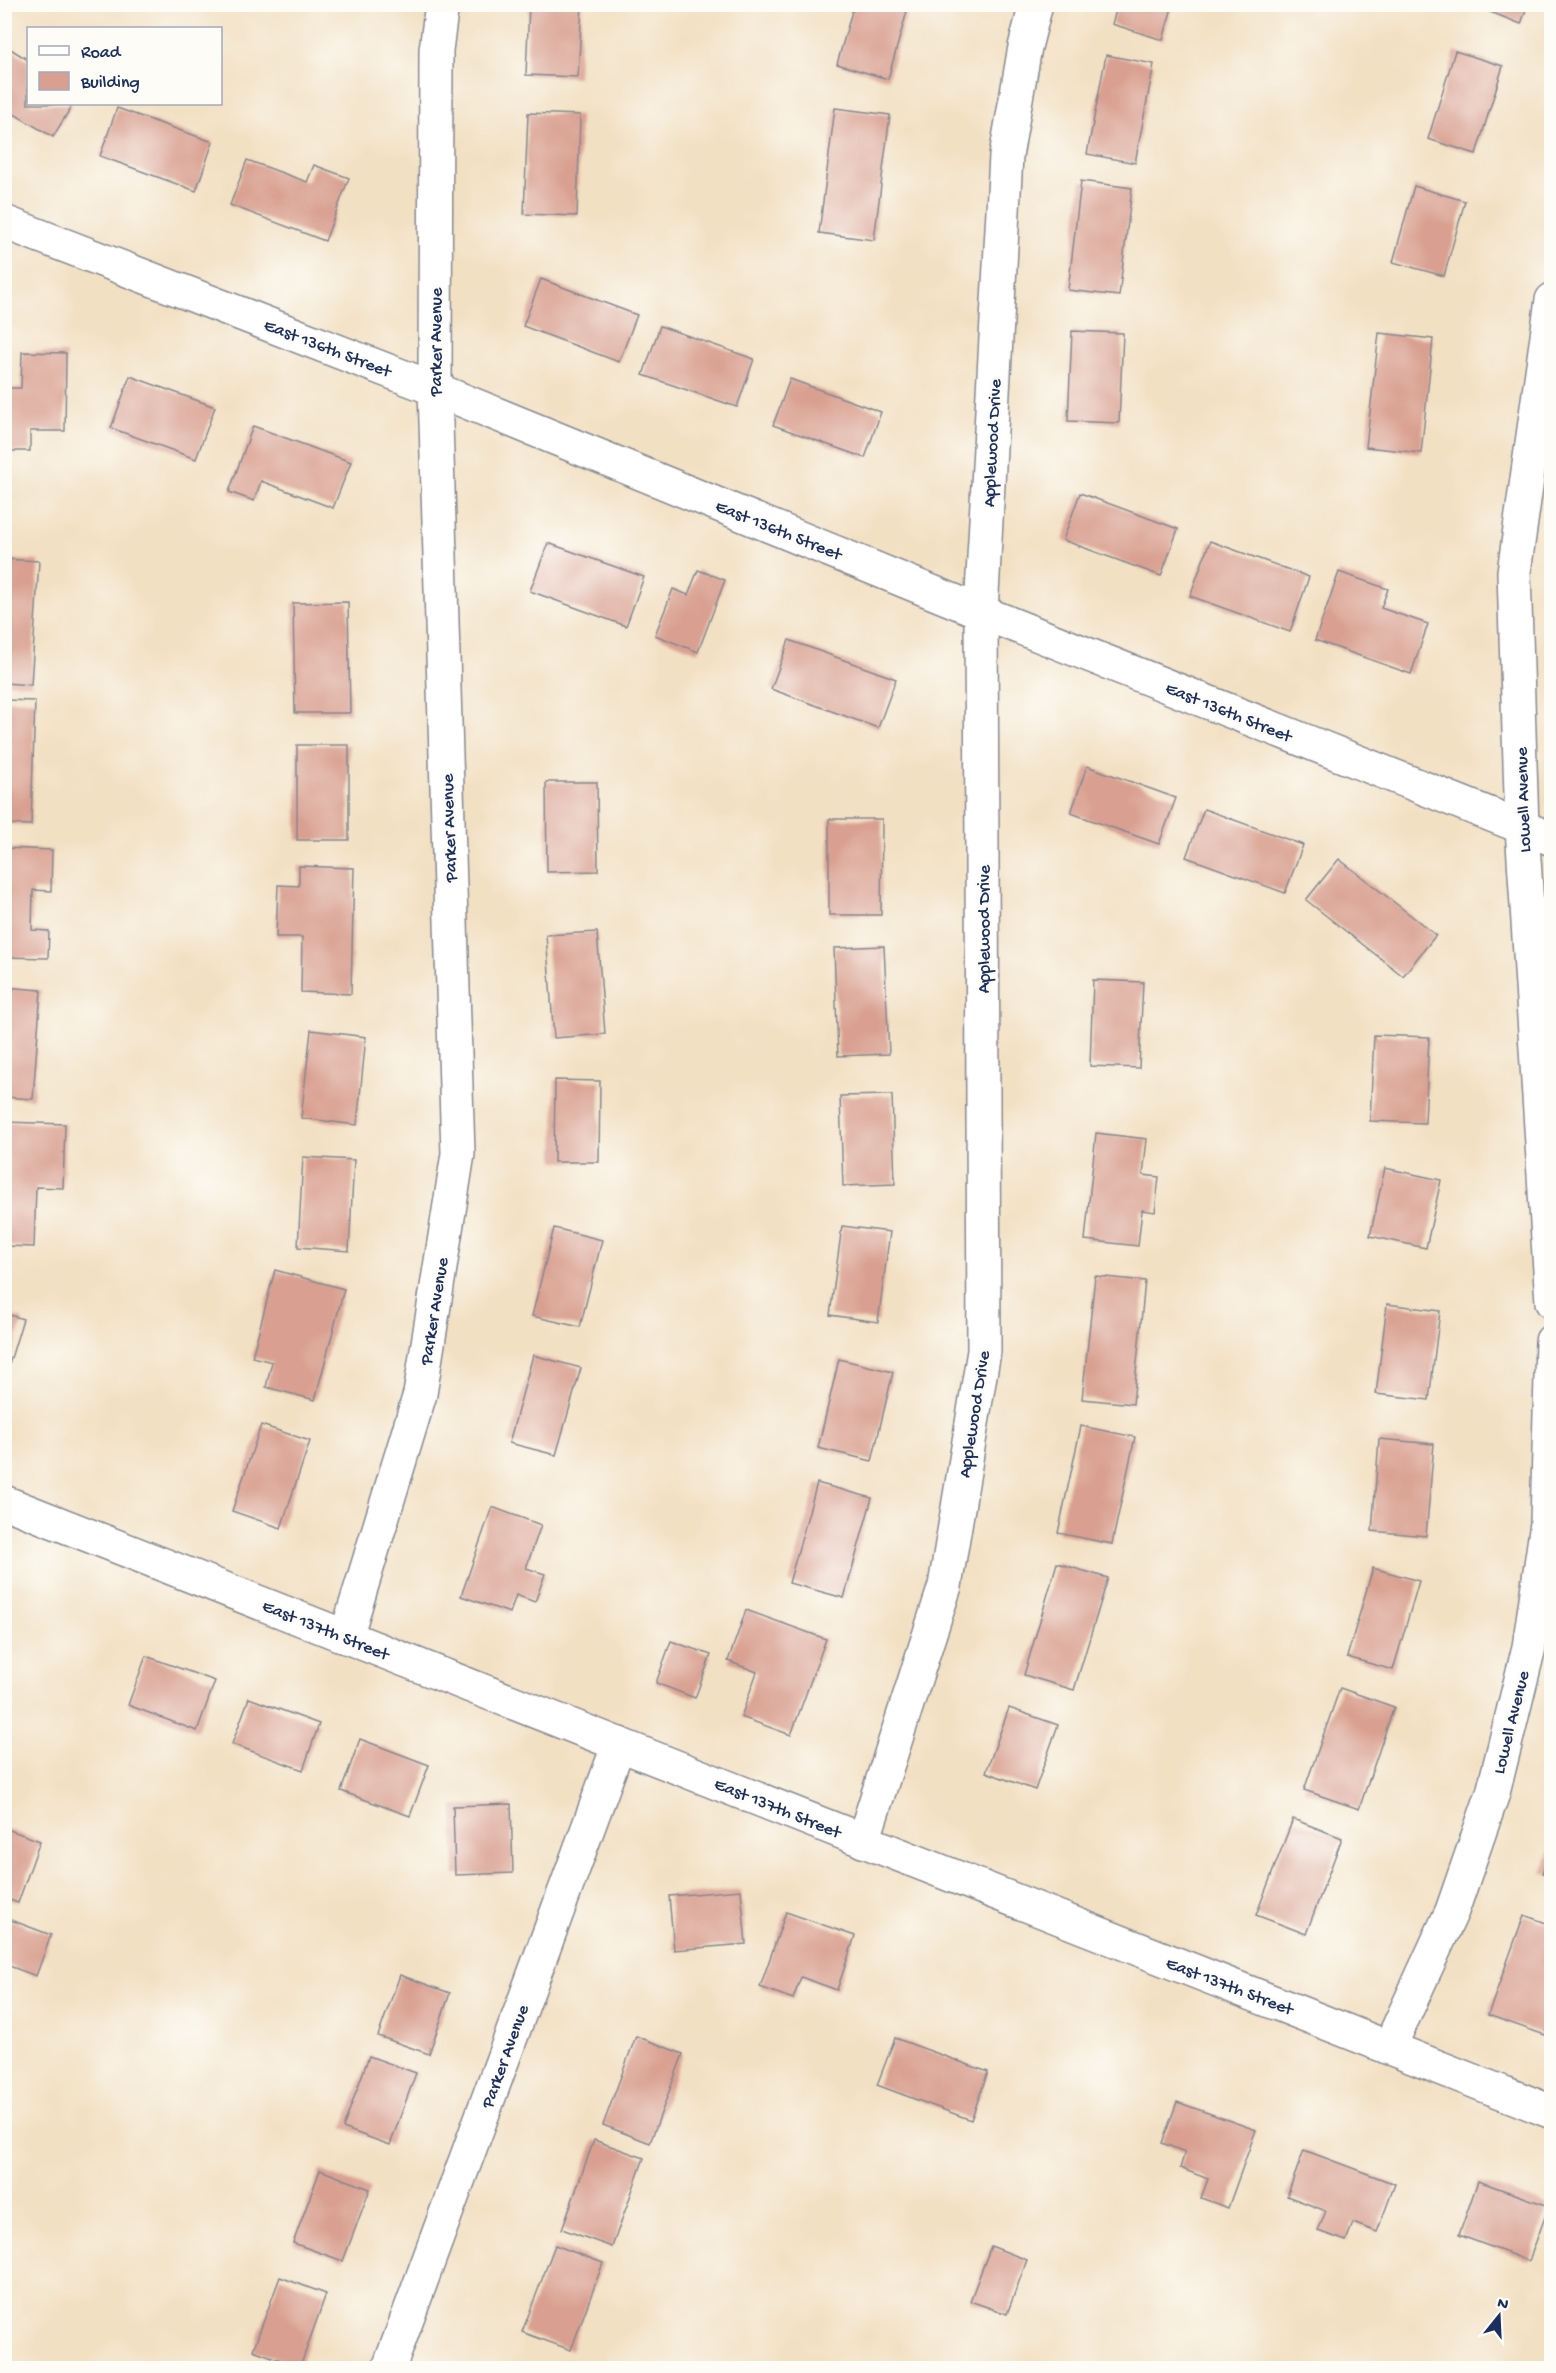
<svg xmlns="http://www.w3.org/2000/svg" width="1556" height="2373" viewBox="0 0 1556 2373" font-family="'Gochi Hand',sans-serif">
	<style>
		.building { fill: #d9a091 }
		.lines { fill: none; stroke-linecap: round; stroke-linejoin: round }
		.street-casing { stroke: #868890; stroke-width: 36 }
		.street { stroke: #fff; stroke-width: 33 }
		.labels { text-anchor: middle; stroke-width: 6; stroke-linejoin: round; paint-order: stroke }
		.street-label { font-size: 18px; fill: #1b2f5e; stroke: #fdfcf7 }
	</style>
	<rect width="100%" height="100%" fill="#fdfcf7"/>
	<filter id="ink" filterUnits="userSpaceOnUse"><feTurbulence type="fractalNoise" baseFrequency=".0167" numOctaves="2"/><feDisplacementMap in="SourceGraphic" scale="12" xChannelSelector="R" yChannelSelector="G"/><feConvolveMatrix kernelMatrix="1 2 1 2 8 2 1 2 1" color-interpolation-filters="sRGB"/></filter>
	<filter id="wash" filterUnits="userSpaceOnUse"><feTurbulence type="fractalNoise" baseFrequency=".008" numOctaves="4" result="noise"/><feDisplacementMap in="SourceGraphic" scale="24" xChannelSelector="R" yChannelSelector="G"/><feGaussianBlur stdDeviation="1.35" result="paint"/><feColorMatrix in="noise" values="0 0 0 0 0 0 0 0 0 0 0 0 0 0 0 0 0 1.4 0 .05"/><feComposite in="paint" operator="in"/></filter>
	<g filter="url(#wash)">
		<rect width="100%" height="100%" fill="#f2e0c3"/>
		<g id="blocks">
			<g class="building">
				<polygon points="529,4 582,4 578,77 526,75"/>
				<polygon points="854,4 909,4 888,79 837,64"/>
				<polygon points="1118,4 1173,4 1163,40 1112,24"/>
				<polygon points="1470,4 1528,4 1521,24"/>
				<polygon points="6,46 28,60 28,104 73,104 53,137 4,108"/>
				<polygon points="1455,51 1503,66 1476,154 1428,139"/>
				<polygon points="1106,55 1154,64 1135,163 1087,154"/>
				<polygon points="117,108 213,142 196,191 100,156"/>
				<polygon points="835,108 890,115 874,240 819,233"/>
				<polygon points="528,113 580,115 577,216 524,214"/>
				<polygon points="247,160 307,182 314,165 349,178 325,241 230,205"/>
				<polygon points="1081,181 1132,188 1119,296 1068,290"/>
				<polygon points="1414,186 1465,201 1444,276 1393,262"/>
				<polygon points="541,279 637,315 619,362 523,326"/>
				<polygon points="660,326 754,359 737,407 643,375"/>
				<polygon points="1072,331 1123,333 1119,423 1068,421"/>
				<polygon points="1379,333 1433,339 1421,453 1366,447"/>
				<polygon points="22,352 66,353 65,431 30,431 30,451 4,451 4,388 21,388"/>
				<polygon points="130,376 215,407 196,459 111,428"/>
				<polygon points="790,379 881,412 865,458 773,425"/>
				<polygon points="253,426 351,462 333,508 261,481 254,501 229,492"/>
				<polygon points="1080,493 1178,529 1161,576 1063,540"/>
				<polygon points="1210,541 1309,577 1290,632 1190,596"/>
				<polygon points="548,543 644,577 626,626 530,591"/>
				<polygon points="4,559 39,561 31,685 4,683"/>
				<polygon points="698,570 725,580 698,652 655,635 673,589 688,595"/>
				<polygon points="1339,572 1388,589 1381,608 1428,624 1411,674 1315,640"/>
				<polygon points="348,602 350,713 295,713 293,603"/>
				<polygon points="789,640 896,679 878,728 771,689"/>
				<polygon points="4,700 35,701 31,825 4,824"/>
				<rect x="297" y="745" width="52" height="95"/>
				<polygon points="1087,766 1176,798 1159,844 1071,813"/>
				<polygon points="546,782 597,782 598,871 547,872"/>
				<polygon points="1204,809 1303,845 1285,893 1186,857"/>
				<polygon points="829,819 882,819 881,915 829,915"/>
				<polygon points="4,848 52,850 51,891 33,890 32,930 49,931 48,958 4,957"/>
				<polygon points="1339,859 1436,935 1403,976 1306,900"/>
				<polygon points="299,866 354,868 351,994 301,992 302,937 276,937 278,885 299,886"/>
				<polygon points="597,932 605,1034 554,1038 546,935"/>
				<polygon points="884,946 889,1054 838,1056 834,948"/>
				<polygon points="1093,980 1143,982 1139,1068 1090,1066"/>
				<polygon points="4,987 41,990 33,1099 4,1097"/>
				<polygon points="311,1030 366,1037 357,1125 301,1118"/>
				<polygon points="1374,1035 1429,1037 1425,1123 1370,1121"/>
				<polygon points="555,1080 600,1081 599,1162 554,1162"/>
				<polygon points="892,1095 895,1184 843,1186 840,1096"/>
				<polygon points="4,1122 65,1124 63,1188 36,1187 34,1247 4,1246"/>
				<polygon points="1096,1133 1147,1139 1143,1175 1159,1177 1155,1212 1142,1210 1138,1246 1085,1240"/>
				<polygon points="303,1157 354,1160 349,1251 298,1247"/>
				<polygon points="1385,1168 1441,1180 1426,1248 1370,1236"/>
				<polygon points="842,1226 890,1232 878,1322 830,1315"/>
				<polygon points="554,1228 602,1240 580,1327 532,1316"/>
				<polygon points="275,1270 344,1289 315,1400 266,1387 272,1362 252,1357"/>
				<polygon points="1095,1276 1145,1281 1133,1404 1082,1399"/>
				<polygon points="1387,1304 1440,1311 1429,1400 1376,1394"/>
				<polygon points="4,1313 23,1319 5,1378 4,1378"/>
				<polygon points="533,1355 581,1368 556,1455 509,1443"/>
				<polygon points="839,1359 893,1372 872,1461 818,1448"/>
				<polygon points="261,1425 310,1441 281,1528 232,1511"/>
				<polygon points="1081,1426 1135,1437 1112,1544 1058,1533"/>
				<polygon points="1379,1439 1434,1444 1426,1536 1372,1531"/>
				<polygon points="817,1483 872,1498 844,1598 789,1583"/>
				<polygon points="492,1507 541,1525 526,1568 545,1574 535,1602 516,1595 510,1613 461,1596"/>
				<polygon points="1057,1563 1108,1578 1074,1690 1024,1675"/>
				<polygon points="1373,1568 1419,1581 1393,1670 1347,1657"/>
				<polygon points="746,1610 826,1639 791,1735 741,1717 757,1672 728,1661"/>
				<polygon points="671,1641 711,1655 695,1698 656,1683"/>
				<polygon points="146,1656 215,1681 197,1731 128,1705"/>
				<polygon points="1340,1688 1394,1707 1359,1809 1304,1790"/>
				<polygon points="249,1698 319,1724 303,1770 232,1744"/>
				<polygon points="1009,1708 1058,1725 1035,1790 986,1772"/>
				<polygon points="360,1739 429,1765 410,1816 341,1791"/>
				<polygon points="511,1804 513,1873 455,1875 453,1806"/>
				<polygon points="1293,1819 1342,1838 1306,1934 1256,1915"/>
				<polygon points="4,1828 40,1841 18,1903 4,1898"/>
				<polygon points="1551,1848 1552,1848 1552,1876 1542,1873"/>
				<polygon points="741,1890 746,1944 674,1950 669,1896"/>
				<polygon points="786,1912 855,1936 837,1990 801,1977 793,1999 760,1987"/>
				<polygon points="1524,1915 1552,1925 1552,2019 1545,2035 1488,2015"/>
				<polygon points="11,1920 51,1935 36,1976 4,1964 4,1937"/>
				<polygon points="400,1975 450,1993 429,2054 378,2036"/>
				<polygon points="636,2036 683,2054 650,2143 603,2125"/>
				<polygon points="895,2038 988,2072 971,2120 877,2085"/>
				<polygon points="369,2056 416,2073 390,2145 343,2128"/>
				<polygon points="1177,2102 1256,2130 1228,2208 1201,2198 1208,2179 1180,2168 1185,2152 1162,2143"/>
				<polygon points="594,2140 644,2158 612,2247 562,2229"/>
				<polygon points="1304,2150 1395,2184 1377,2232 1353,2223 1346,2241 1318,2231 1326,2211 1287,2196"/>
				<polygon points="320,2170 370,2189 343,2261 293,2243"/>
				<polygon points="1478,2181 1549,2206 1529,2261 1459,2235"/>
				<polygon points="555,2245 603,2263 571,2350 522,2332"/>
				<polygon points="991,2246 1027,2260 1007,2314 970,2301"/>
				<polygon points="280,2277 326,2294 300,2367 253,2350"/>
			</g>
		</g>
	</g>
	<g filter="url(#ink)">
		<use href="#blocks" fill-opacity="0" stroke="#868890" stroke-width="1.5"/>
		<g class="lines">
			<g class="street-casing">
				<g id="street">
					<polyline points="4,222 435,389 981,612 1552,839"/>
					<polyline points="1552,300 1514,572 1522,827 1552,1302"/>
					<polyline points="4,1502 1552,2112"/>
					<polyline points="346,1637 420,1394 458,1154 435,389 436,50 442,4"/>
					<polyline points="863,1841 945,1586 984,1351 981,612 1006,156 1025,47 1036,4"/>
					<polyline points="1389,2048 1452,1911 1493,1793 1529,1647 1547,1523 1552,1341"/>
					<polyline points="389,2368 619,1744"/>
				</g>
			</g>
			<use href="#street" class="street"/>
		</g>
	</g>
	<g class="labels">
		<g class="street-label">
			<text transform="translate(435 342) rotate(-90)" y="6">Parker Avenue</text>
			<text transform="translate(328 347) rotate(21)" y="6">East 136th Street</text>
			<text transform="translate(991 443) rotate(-87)" y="6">Applewood Drive</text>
			<text transform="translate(779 529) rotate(22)" y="6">East 136th Street</text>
			<text transform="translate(1229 711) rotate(22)" y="6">East 136th Street</text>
			<text transform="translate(1522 800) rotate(-92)" y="6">Lowell Avenue</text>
			<text transform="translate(448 828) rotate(-92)" y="6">Parker Avenue</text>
			<text transform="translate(983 929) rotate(-90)" y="6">Applewood Drive</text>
			<text transform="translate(433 1311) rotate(-81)" y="6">Parker Avenue</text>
			<text transform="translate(973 1414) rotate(-81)" y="6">Applewood Drive</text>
			<text transform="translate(326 1629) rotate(22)" y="6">East 137th Street</text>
			<text transform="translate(1510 1722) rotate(-76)" y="6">Lowell Avenue</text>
			<text transform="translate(778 1807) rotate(22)" y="6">East 137th Street</text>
			<text transform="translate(1230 1985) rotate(21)" y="6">East 137th Street</text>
			<text transform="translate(504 2056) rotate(-70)" y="6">Parker Avenue</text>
		</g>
	</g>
	<rect width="1556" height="2373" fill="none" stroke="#fdfcf7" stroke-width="24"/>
	<rect x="27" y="27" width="195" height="78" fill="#fdfcf7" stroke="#a3aaba" stroke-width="1.5"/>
	<rect x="39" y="46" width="30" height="9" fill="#ffffff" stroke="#a3aaba" stroke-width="1.5"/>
	<text x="81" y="57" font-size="18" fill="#1b2f5e">Road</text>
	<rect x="39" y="72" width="30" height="18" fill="#d9a091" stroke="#a3aaba" stroke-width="1.5"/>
	<text x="81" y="87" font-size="18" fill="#1b2f5e">Building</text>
	<g transform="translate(1499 2316) rotate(18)" stroke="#fdfcf7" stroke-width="4.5" paint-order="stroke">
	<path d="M0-4.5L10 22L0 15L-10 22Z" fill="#1b2f5e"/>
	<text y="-9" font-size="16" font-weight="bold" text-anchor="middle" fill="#1b2f5e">N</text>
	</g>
</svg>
